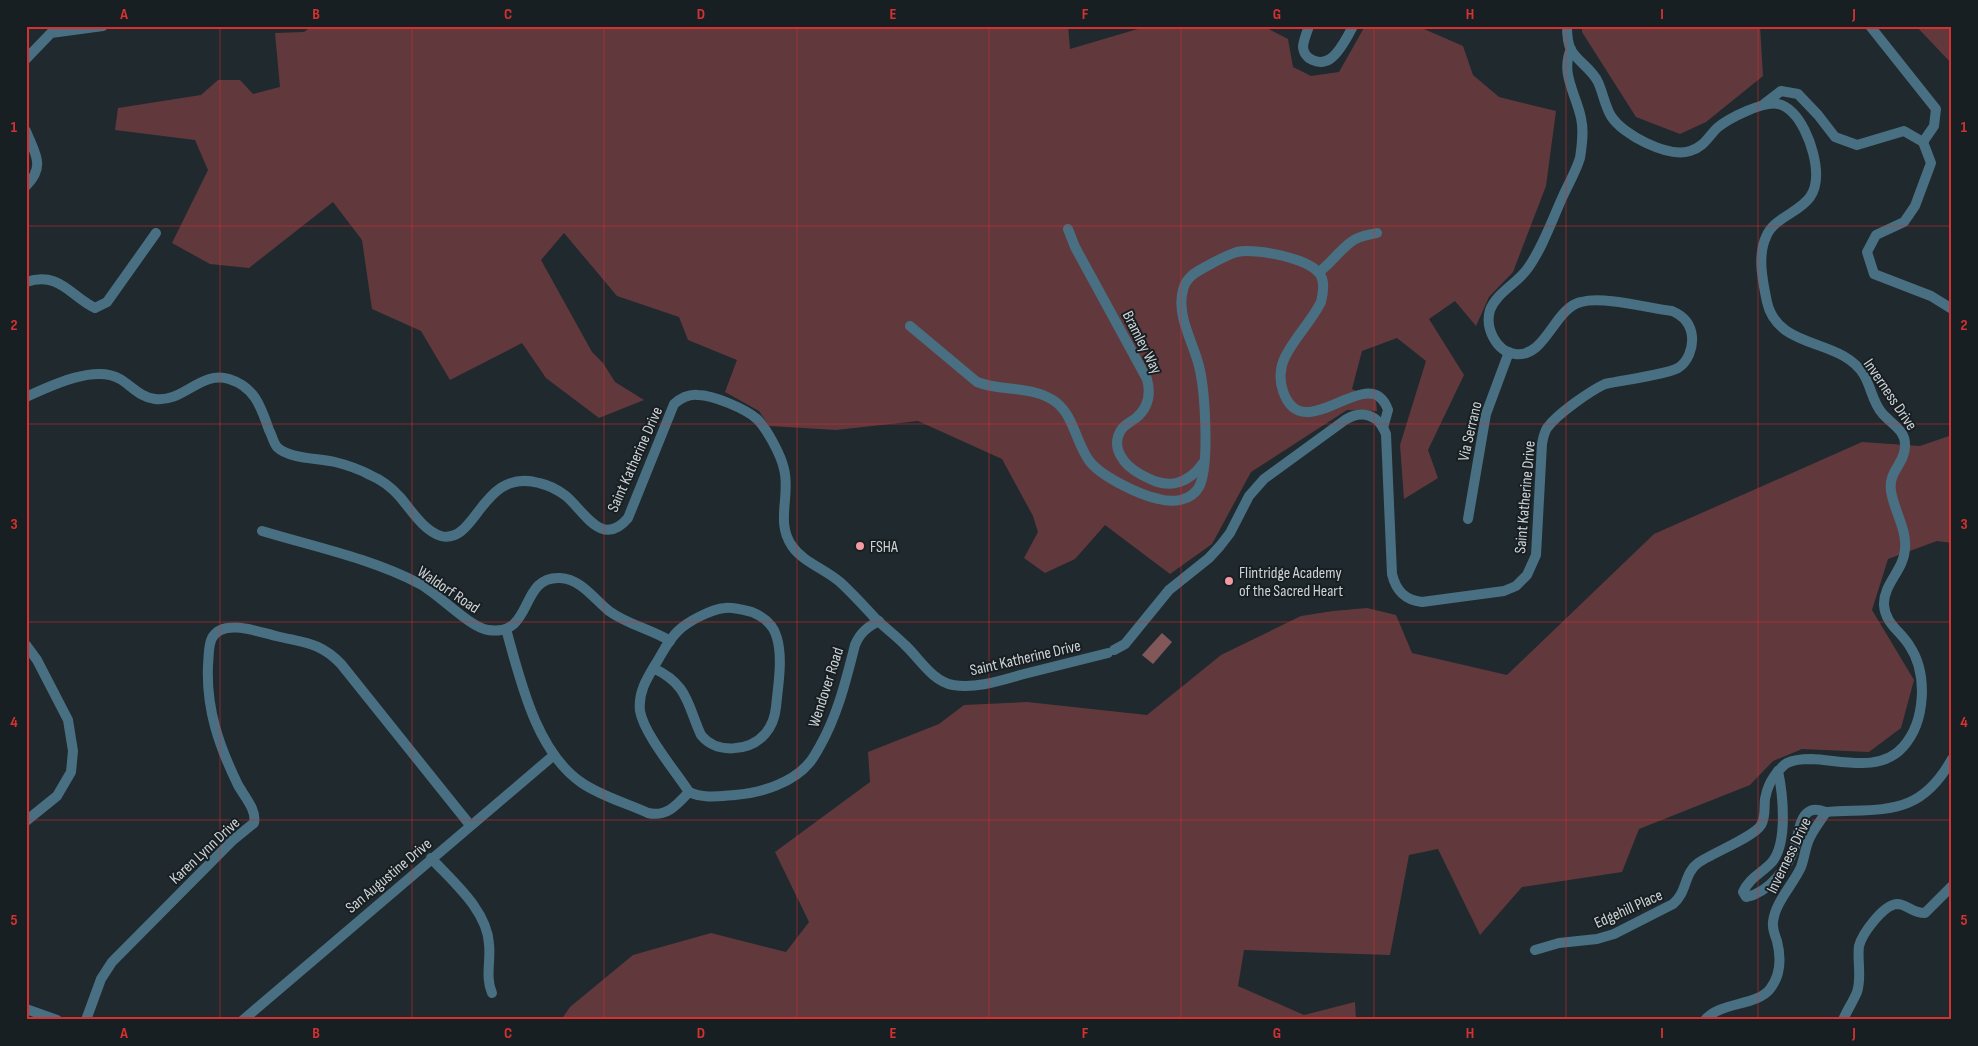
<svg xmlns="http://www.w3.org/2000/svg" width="1978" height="1046" viewBox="0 0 1978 1046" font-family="'Sofia Sans Condensed',sans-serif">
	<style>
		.green { fill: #61393d }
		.water { fill: #81575a }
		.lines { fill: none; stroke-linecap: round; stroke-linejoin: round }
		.minor { stroke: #497082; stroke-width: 10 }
		.grid { fill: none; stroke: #d63131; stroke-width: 1; stroke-opacity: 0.55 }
		.poi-dot { fill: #f49aa3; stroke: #171f23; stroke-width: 2 }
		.labels { text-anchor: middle; stroke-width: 4; stroke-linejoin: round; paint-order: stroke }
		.street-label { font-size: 16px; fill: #ced3d6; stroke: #171f23 }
		.poi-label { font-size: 16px; fill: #ced3d6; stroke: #171f23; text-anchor: start }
		.neatline { fill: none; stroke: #d63131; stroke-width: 2 }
		.grid-label { font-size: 16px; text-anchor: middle; font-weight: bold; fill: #d63131 }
	</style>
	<rect width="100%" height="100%" fill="#20292d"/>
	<g class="green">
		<polygon points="312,26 1068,26 1070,49 1148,26 1263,26 1288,39 1293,67 1311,76 1339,72 1365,26 1417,26 1463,46 1473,75 1499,97 1556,111 1546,186 1513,272 1489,297 1476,326 1455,301 1429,319 1464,375 1428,450 1438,478 1404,499 1400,445 1426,361 1397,338 1362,351 1352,389 1376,401 1377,411 1347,410 1251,472 1212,544 1170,574 1105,525 1075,559 1045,573 1024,558 1038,532 1033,516 1002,459 918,421 836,430 769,426 759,411 725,392 737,360 688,340 679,317 617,296 564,233 541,260 592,352 603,363 615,382 644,400 599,418 546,378 522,343 450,380 421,331 372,309 362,240 333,202 249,268 210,264 172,243 208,170 195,140 115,130 118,108 201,95 218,80 240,80 253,94 280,87 275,33 304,32"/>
		<polygon points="1582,26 1760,26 1763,76 1706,122 1680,134 1636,117 1582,32"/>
		<polygon points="1916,26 1952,26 1952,64"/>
		<polygon points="1952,435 1952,543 1937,541 1888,559 1872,610 1914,680 1901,728 1869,752 1802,749 1773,761 1750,785 1639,829 1622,872 1522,887 1480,935 1438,849 1409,855 1390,955 1244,950 1238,986 1304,1015 1355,1002 1356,1020 561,1020 570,1007 633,955 711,933 786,952 809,922 775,852 870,782 868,752 939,724 964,705 1027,702 1147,715 1221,655 1301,616 1333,611 1367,608 1396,615 1412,653 1507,675 1654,534 1862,442 1920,446"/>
	</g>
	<polygon class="water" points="1162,633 1172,642 1153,664 1142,655"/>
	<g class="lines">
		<g class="minor">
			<path d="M1309 26C1307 32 1304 39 1303 46 1303 59 1319 66 1330 59 1339 53 1348 36 1353 26"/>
			<path d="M1567 26C1567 33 1568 44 1571 50 1578 62 1592 69 1598 82 1603 93 1605 106 1611 116 1623 135 1668 158 1690 151 1704 147 1708 137 1717 128 1729 118 1763 101 1778 104 1784 105 1789 109 1793 113 1809 129 1825 176 1810 197 1799 213 1773 218 1766 237 1757 256 1763 283 1767 302 1778 351 1841 337 1864 375 1871 387 1873 403 1882 413 1891 424 1906 430 1905 446 1905 464 1888 471 1891 491 1894 511 1907 529 1905 549 1904 570 1883 584 1884 605 1885 623 1900 631 1909 645 1928 673 1926 721 1903 747 1880 773 1841 760 1811 759 1804 759 1793 760 1787 763 1783 765 1781 769 1778 771 1783 794 1788 843 1772 862 1762 873 1749 878 1743 892L1746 897C1769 893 1789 866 1795 846 1798 836 1799 820 1807 813 1813 808 1819 810 1826 812 1820 822 1812 831 1808 842 1805 850 1804 859 1801 867 1793 885 1775 902 1773 922 1772 929 1775 935 1777 941 1781 957 1781 975 1770 989 1757 1006 1719 1002 1705 1020"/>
			<polyline points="1870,26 1936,109 1934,126 1923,142"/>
			<polyline points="26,59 51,33 103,26"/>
			<polyline points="1764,104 1781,91 1798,94 1818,115 1835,137 1857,145 1904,131 1923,142 1931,163 1915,206 1904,222 1876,235 1867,252 1874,274 1931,296 1952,309"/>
			<path d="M26 131C35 154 46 166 26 186"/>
			<path d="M1068 229 1075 247 1147 379C1151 394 1148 408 1136 418 1131 422 1125 424 1121 430 1110 448 1124 465 1140 474 1151 480 1163 486 1176 483 1188 480 1197 472 1203 463"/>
			<path d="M1319 272C1331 263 1339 251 1351 242 1358 236 1369 235 1377 233"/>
			<path d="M26 282C60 271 70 296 95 308L107 302 156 233"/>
			<path d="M910 326 977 382C1002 392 1035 385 1057 403 1073 416 1076 441 1088 459 1098 475 1139 495 1159 499 1173 503 1191 501 1199 487 1210 466 1205 390 1199 366 1193 342 1176 315 1183 290 1186 276 1198 271 1209 265 1218 260 1227 255 1237 252 1255 248 1312 258 1321 276 1325 284 1323 294 1321 302 1311 322 1295 337 1285 357 1280 367 1279 380 1283 391 1303 451 1370 358 1388 410L1383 428"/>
			<path d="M26 397C50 386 95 364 120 379 133 387 140 397 155 399 183 403 201 370 229 379 255 387 261 407 269 430 272 435 273 442 277 447 289 459 318 458 335 462 347 465 359 469 370 475 382 480 392 488 400 497 411 510 424 531 441 536 477 545 481 467 539 483 549 485 558 490 566 496 584 511 602 549 628 518L674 404C681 398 689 394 698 395 713 395 746 409 757 419 767 429 781 455 784 469 791 495 775 522 792 546 803 562 825 569 840 582 852 593 863 605 874 617 884 627 895 635 905 645 920 659 932 681 953 685 977 689 1002 680 1024 674 1052 667 1080 660 1108 653"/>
			<polyline points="1468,519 1486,414 1509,352"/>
			<path d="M262 531C315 547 370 558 420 584 439 594 469 627 488 630 535 637 518 576 560 578 581 579 594 599 609 611 628 625 651 629 670 641"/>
			<path d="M506 629C520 679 536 752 582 783 601 796 626 803 648 813 667 817 677 805 689 792 704 799 720 796 735 795 761 793 793 783 810 762 814 757 817 751 820 746 838 714 846 680 855 645 860 633 867 627 879 621"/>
			<polyline points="26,645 37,660 68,720 73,751 71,772 57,796 26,821"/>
			<path d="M1114 650 1125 644 1169 590 1209 558 1220 546 1230 533 1249 496 1264 479 1345 420C1362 409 1379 415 1386 434L1392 574C1396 591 1405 600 1422 602L1504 591 1516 586 1527 575 1536 555 1542 444C1543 438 1544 433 1547 428 1557 414 1590 391 1605 384 1623 380 1665 375 1678 368 1688 362 1693 348 1692 337 1691 324 1684 316 1672 311 1647 308 1605 296 1581 302 1554 308 1546 358 1515 354 1495 351 1485 327 1490 310 1496 293 1518 283 1528 268 1543 247 1552 220 1563 196 1569 183 1576 171 1580 158 1582 145 1584 131 1581 118 1576 94 1560 73 1571 49"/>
			<path d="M653 668C688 684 687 704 701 735 716 754 749 752 765 734 772 726 775 717 776 707 778 686 783 659 777 638 774 626 764 617 752 612 744 610 733 607 725 608 712 609 688 621 678 631 668 640 662 654 655 665 646 680 638 693 640 711 644 734 676 772 689 792"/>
			<path d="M1826 812C1884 808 1919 818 1952 759"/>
			<path d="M431 858C453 882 487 910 489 944 491 961 485 977 492 993"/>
			<path d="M1535 950 1559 943 1597 939 1614 934 1673 904C1687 893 1684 873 1698 863 1712 853 1754 837 1761 825 1766 817 1764 807 1765 799 1767 787 1771 780 1778 771"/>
			<polyline points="26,1009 57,1020"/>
			<path d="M86 1020 101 979 112 962 233 840 254 823C257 810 244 796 238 785 219 746 206 709 208 665 209 656 208 646 212 638 223 618 259 632 276 636 304 643 320 642 341 664L470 825"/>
			<polyline points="243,1020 554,755"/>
			<path d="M1843 1020C1847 1010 1853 1002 1857 992 1862 978 1857 960 1859 946 1862 934 1883 905 1897 904 1907 904 1912 913 1925 913L1952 886"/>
		</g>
	</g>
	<path class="grid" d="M220 26V1020M412 26V1020M604 26V1020M797 26V1020M989 26V1020M1181 26V1020M1374 26V1020M1566 26V1020M1758 26V1020M26 226H1952M26 424H1952M26 622H1952M26 820H1952"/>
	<g class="poi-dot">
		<circle cx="860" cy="546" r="5"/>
		<circle cx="1229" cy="581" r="5"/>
	</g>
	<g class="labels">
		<g class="street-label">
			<text transform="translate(1143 342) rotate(63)" y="6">Bramley Way</text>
			<text transform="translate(1891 394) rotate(56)" y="6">Inverness Drive</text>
			<text transform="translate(1469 431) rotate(-77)" y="6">Via Serrano</text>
			<text transform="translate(634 459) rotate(-66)" y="6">Saint Katherine Drive</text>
			<text transform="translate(1524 497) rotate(-85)" y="6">Saint Katherine Drive</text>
			<text transform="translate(449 589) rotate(34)" y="6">Waldorf Road</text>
			<text transform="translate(1025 657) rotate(-13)" y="6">Saint Katherine Drive</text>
			<text transform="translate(825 687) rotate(-72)" y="6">Wendover Road</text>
			<text transform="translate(204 850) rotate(-43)" y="6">Karen Lynn Drive</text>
			<text transform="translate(1788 855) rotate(-64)" y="6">Inverness Drive</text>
			<text transform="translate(388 875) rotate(-40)" y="6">San Augustine Drive</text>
			<text transform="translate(1628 908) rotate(-24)" y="6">Edgehill Place</text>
		</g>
		<g class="poi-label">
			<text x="870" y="552">FSHA</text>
			<text x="1239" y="578">Flintridge Academy<tspan x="1239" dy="18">of the Sacred Heart</tspan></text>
		</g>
	</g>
	<rect width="1978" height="1046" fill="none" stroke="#171f23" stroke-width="55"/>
	<rect x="28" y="28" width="1922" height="990" class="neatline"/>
	<g class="grid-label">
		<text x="124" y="19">A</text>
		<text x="316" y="19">B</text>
		<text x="508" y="19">C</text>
		<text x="701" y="19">D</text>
		<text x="893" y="19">E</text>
		<text x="1085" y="19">F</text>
		<text x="1277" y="19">G</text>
		<text x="1470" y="19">H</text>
		<text x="1662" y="19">I</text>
		<text x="1854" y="19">J</text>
		<text x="14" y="132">1</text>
		<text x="1964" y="132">1</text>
		<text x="14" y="330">2</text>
		<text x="1964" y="330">2</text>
		<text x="14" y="529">3</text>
		<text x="1964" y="529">3</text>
		<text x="14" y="727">4</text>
		<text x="1964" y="727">4</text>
		<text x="14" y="925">5</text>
		<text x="1964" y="925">5</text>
		<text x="124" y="1038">A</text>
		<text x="316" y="1038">B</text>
		<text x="508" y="1038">C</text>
		<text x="701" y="1038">D</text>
		<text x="893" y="1038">E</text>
		<text x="1085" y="1038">F</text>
		<text x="1277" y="1038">G</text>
		<text x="1470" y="1038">H</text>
		<text x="1662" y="1038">I</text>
		<text x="1854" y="1038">J</text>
	</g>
</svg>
